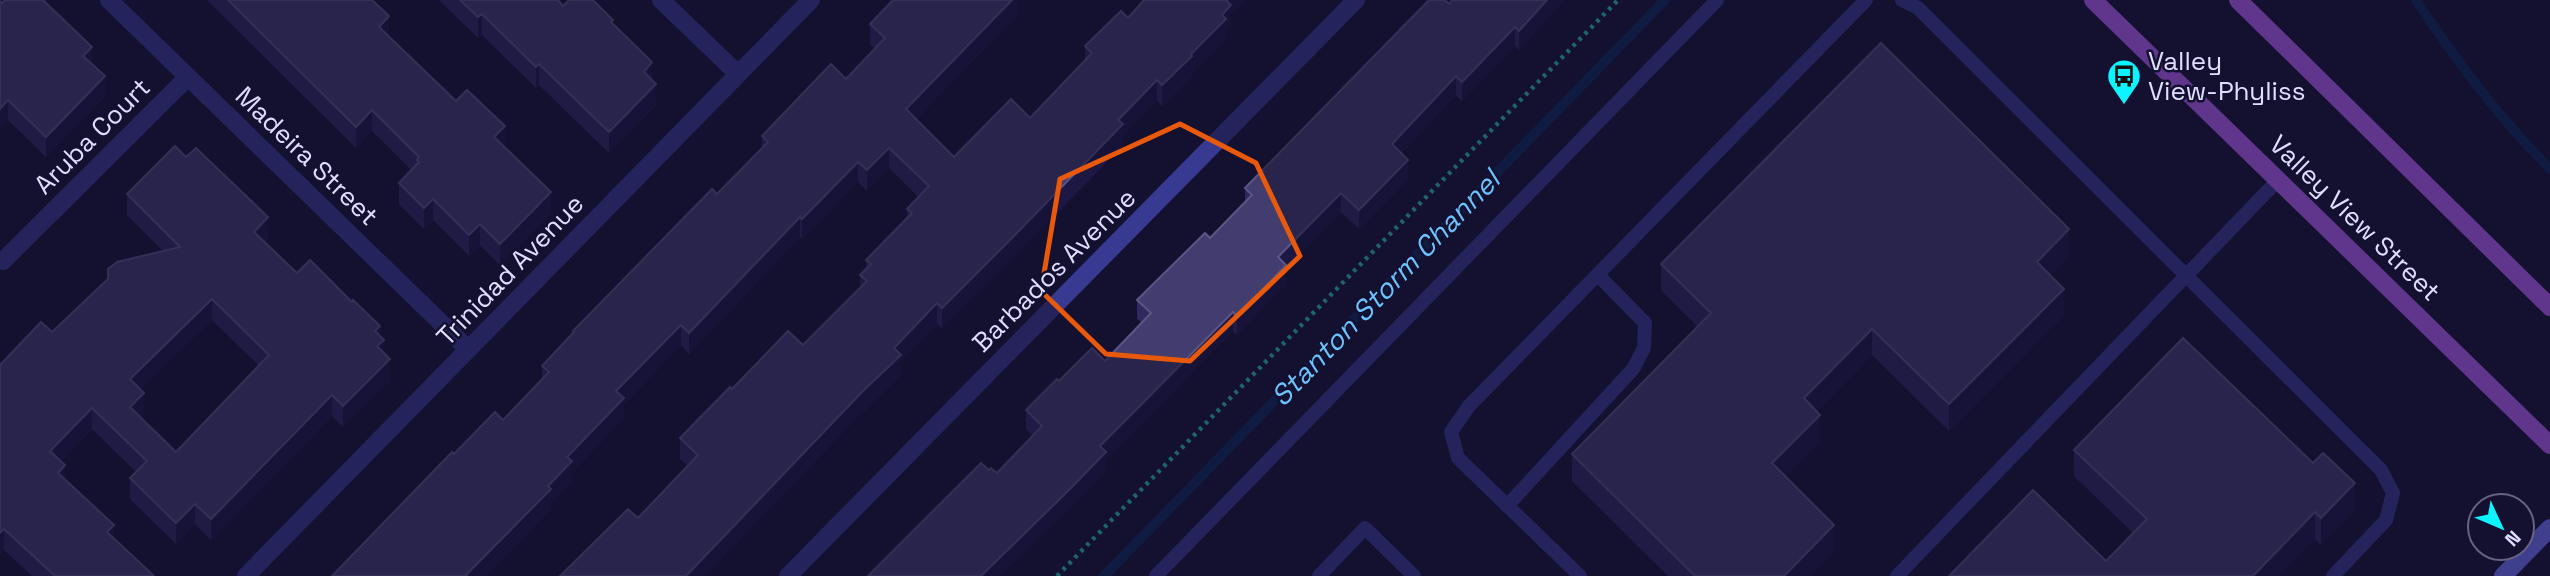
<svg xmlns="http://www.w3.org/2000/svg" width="2550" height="576" viewBox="0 0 2550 576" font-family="'Space Grotesk',sans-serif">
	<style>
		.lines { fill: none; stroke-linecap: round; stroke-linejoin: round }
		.stream { stroke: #092954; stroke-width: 10 }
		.path { stroke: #28c9b6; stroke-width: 4.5; stroke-dasharray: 3.5 5; stroke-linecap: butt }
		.lane { stroke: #383a91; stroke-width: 14 }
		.street { stroke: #383a91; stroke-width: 18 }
		.secondary { stroke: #7579ff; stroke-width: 18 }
		.primary { stroke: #bd65ff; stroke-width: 18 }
		.wall { fill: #2f295d; fill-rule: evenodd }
		.shaded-wall { fill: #1c1743 }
		.building { fill: #423c6f; stroke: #5b5685; stroke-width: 2; fill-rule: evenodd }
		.marked { fill: none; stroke: #e8590c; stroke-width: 5; stroke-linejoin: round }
		.labels { text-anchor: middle; stroke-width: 5; stroke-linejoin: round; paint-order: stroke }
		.poi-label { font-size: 26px; fill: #e0deff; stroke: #14102f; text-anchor: start }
		.street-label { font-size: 26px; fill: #e0deff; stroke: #14102f }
		.water-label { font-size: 28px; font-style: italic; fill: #6cc3ff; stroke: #14102f }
	</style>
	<rect width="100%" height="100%" fill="#14102f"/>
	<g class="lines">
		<g class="stream">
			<path d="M2416 0C2455 59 2499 118 2550 169"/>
			<polyline points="1104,576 1665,0"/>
		</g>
		<polyline class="path" points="1057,576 1618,0"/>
		<g class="lane">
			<polyline points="1902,0 1918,8 2381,470 2393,493 2386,520 2333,576"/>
			<polyline points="1507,506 1633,369 1644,348 1645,323 1598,275"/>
			<polyline points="1156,576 1717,0"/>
			<polyline points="1319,576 1365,528 1414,576"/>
			<polyline points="1580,576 1458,458 1451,432 1469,406 1866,0"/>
			<polyline points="1897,576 2278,180"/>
		</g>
		<g class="street">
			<polyline points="109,0 468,349"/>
			<polyline points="661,0 738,74"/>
			<polyline points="3,261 188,77"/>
			<polyline points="246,576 811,0"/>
			<polyline points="788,576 1356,0"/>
		</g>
		<polyline class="secondary" points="2503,576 2550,528"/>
		<g class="primary">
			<polyline points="2093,0 2550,445"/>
			<polyline points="2238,0 2550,307"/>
		</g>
	</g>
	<g class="wall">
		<polygon points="207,0 372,0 389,37 505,147 551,213 500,265 480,245 469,256 433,220 424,229 399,204 399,183 411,170 372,131 356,148"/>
		<polygon points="439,0 558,0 563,6 613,24 652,80 656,105 609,153 539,85 536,88 482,35 478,38"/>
		<polygon points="910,0 1018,0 1018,14 916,119 954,157 1030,118 1085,61 1085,46 1128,18 1231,15 1231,26 1226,31 1226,40 1192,73 1192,76 1162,106 1157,100 1123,136 1123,145 1010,261 942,328 937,324 901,361 901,375 863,412 638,518 688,466 680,459 680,438 732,389 803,345 860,288 860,275 866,269 866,260 907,217 907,209 918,197 889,168 867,191 858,182 802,239 800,237 689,354 681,345 624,404 624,418 572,472 572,482 551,503 551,509 485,576 332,576 454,454 503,420 542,380 542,366 573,334 573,331 717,194 762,149 762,136 846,79 875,49 870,44 870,24"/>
		<polygon points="1564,0 1519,50 1515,46 1462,101 1456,95 1401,153 1408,179 1359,229 1341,212 1286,268 1286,284 1237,335 1233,331 1106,459 1106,471 1069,509 989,470 997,473 1033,436 1026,429 1026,410 1059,381 1105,361 1142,323 1137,319 1137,300 1210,238 1245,201 1245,188 1449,4"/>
		<polygon points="0,1 92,63 105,96 46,157 8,120 0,129"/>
		<path d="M127 194 268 238 265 242 297 273 380 336 390 380 343 427 332 416 211 540 195 524 176 544 130 499V478L136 472 92 429 61 461 65 479 114 539 154 576H32L4 550 0 553V365L52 332 163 251 127 215ZM212 320 259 366 176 452 140 417 144 413 140 389Z"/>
		<polygon points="2069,256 2050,275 2064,315 1949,431 1872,355 1817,411 1820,441 1785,477 1834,552 1810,576 1668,576 1572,481 1572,454 1698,327 1661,290 1661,264"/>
		<polygon points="2074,450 2355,510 2321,545 2315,539 2106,561 2133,533 2074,476"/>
	</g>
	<g class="shaded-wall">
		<polygon points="1011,0 1018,0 1018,14 906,129 906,109"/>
		<polygon points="1226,0 1245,0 1231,15 1231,26 1226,31 1226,40 1192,73 1192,76 1162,106 1162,85 1191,54 1222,15"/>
		<polygon points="1547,0 1564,0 1519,50 1519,31"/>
		<polygon points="482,14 482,35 478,38 478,17"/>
		<polygon points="389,16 389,37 379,27"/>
		<polygon points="1515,27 1515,46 1462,101 1462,82"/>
		<polygon points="92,47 92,67 83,56"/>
		<polygon points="652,62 652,83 644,72"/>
		<polygon points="539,64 539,85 536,88 536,67"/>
		<polygon points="105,76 105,96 46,157 46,137"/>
		<polygon points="1456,76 1456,95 1392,163 1392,144"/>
		<polygon points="1157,80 1157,100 1123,136 1123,145 1010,261 942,328 942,308"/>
		<polygon points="656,84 656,105 609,153 609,132"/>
		<polygon points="8,100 8,120 0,129 0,109"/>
		<polygon points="372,110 372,131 356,148 356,127"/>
		<polygon points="505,126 505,147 494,137"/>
		<polygon points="889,148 889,168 867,191 867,170"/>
		<polygon points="1408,160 1408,179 1359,229 1359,210"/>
		<polygon points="858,162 858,182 802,239 802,219"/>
		<polygon points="551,192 551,213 500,265 500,244"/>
		<polygon points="1341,193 1341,212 1286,268 1286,284 1237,335 1237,316 1278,257"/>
		<polygon points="433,199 433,220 424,229 424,208"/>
		<polygon points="268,217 268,238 254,252 254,232"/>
		<polygon points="800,217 800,237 689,354 689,333"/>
		<polygon points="480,224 480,245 469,256 469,235"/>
		<polygon points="2069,229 2069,256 2037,288 2037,262"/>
		<polygon points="2064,289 2064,315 1949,431 1949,404"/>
		<polygon points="212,299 212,320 130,400 130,379"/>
		<polygon points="937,303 937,324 901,361 901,375 863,412 705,576 686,576 894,348"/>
		<polygon points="1233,312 1233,331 1106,459 1106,471 1069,509 1000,576 981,576 1100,446"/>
		<polygon points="681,325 681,345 624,404 624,418 572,472 572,482 551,503 551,509 485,576 466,576 466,575 548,486 567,457 616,391"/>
		<polygon points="380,326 380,343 384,340 384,360 377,350 375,331"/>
		<polygon points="1872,329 1872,355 1804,425 1804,398"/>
		<polygon points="390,359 390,380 343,427 343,406"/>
		<polygon points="144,393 144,413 130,428 130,407"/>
		<polygon points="332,395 332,416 211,540 211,519"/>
		<polygon points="92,408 92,429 50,472 50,451"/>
		<polygon points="1820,415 1820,441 1772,490 1772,463"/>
		<polygon points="65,465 65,486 58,473"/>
		<polygon points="2355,483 2355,510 2321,545 2321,518"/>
		<polygon points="195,504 195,524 176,544 176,523"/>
		<polygon points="2315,512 2315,539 2279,576 2253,576"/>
		<polygon points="114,525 114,546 107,532"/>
		<polygon points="1834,525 1834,552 1810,576 1784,576"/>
		<polygon points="4,529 4,550 0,553 0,533"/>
	</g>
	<g class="building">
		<polygon points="5,0 43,0 92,47 83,56 105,76 46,137 8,100 0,109 0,1 2,3"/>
		<polygon points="228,0 372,0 389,16 379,27 456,101 467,90 505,126 494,137 551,192 500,244 480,224 469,235 433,199 424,208 399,183 419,162 417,160 419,157 372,110 356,127"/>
		<polygon points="460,0 558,0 563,6 569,0 593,0 613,20 611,22 652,62 644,72 656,84 609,132 539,64 536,67 482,14 478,17"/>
		<polygon points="893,0 1012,0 906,109 954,157 1011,99 1030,118 1092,53 1085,46 1121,11 1128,18 1144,0 1226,0 1231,5 1222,15 1226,19 1191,54 1192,56 1162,85 1157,80 1118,120 1123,124 1010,240 942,308 937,303 894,348 901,355 863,391 686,576 560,576 628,509 638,518 698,455 680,438 730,387 732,389 788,331 803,345 867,281 860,275 871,264 866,260 912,213 907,209 929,186 889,148 867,170 858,162 802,219 800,217 689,333 681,325 616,391 624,398 567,457 572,461 548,486 551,489 466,575 468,576 332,576 452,452 454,454 495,412 503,420 549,372 542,366 574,332 573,331 712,189 717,194 768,142 762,136 831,64 846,79 885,38 870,24"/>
		<polygon points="1429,0 1445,0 1449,4 1452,0 1547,0 1519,31 1515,27 1462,82 1456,76 1392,144 1408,160 1359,210 1341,193 1278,257 1286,265 1237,316 1233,312 1100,446 1106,452 1069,490 981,576 868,576 981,463 989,470 991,468 997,473 1042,426 1026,410 1057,379 1059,381 1092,348 1105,361 1151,313 1137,300 1205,233 1210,238 1252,195 1245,188"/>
		<polygon points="1881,43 2069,229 2037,262 2064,289 1949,404 1872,329 1804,398 1820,415 1772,463 1834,525 1784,576 1695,576 1572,454 1711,313 1661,264"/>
		<path d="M175 146 186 157 196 148 268 217 254 232 297 273 310 260 352 302 353 300 380 326 375 331 384 340 377 346 390 359 343 406 332 395 211 519 195 504 176 523 130 478 147 461 92 408 50 451 65 465 58 473 114 525 107 532 154 576H55L4 529 0 533V365L41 322 52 332 108 279V269L117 262 180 247 127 194ZM212 299 269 355 176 452 130 407 144 393 130 379Z"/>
		<polygon points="2183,338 2313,463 2323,453 2355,483 2321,518 2315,512 2253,576 1949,576 2033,490 2106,561 2147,519 2074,450"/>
	</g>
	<path d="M0 0H2550V576H0ZM1180 124 1256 163 1300 256 1190 361 1106 354 1041 291 1060 179Z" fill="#14102f" fill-opacity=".55" fill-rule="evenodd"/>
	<path class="marked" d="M1180 124 1256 163 1300 256 1190 361 1106 354 1041 291 1060 179Z"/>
	<defs>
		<g id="bus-pin" transform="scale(1.75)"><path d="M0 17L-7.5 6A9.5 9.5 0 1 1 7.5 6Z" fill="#0af5ff" stroke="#14102f"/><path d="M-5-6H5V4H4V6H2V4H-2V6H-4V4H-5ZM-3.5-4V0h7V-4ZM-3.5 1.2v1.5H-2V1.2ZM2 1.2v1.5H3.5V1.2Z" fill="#111"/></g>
	</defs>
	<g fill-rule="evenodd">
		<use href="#bus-pin" x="2124" y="76"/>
	</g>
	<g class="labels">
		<g class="poi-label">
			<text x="2148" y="70">Valley<tspan x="2148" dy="30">View-Phyliss</tspan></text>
		</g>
		<g class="street-label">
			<text transform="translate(92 136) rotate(-45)" y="9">Aruba Court</text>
			<text transform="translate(307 156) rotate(44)" y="9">Madeira Street</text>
			<text transform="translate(2355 218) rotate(44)" y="9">Valley View Street</text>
			<text transform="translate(510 270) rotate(-46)" y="9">Trinidad Avenue</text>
			<text transform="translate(1054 270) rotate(-45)" y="9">Barbados Avenue</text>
		</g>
		<g class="water-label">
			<text transform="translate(1385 288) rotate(-46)" y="10">Stanton Storm Channel</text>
		</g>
	</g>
	<g transform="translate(2501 527) rotate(134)"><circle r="33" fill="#14102f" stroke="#666282" stroke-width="2"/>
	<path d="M0-5L12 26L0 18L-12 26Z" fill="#0af5ff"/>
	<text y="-10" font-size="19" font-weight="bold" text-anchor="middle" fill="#e0deff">N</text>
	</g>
</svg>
